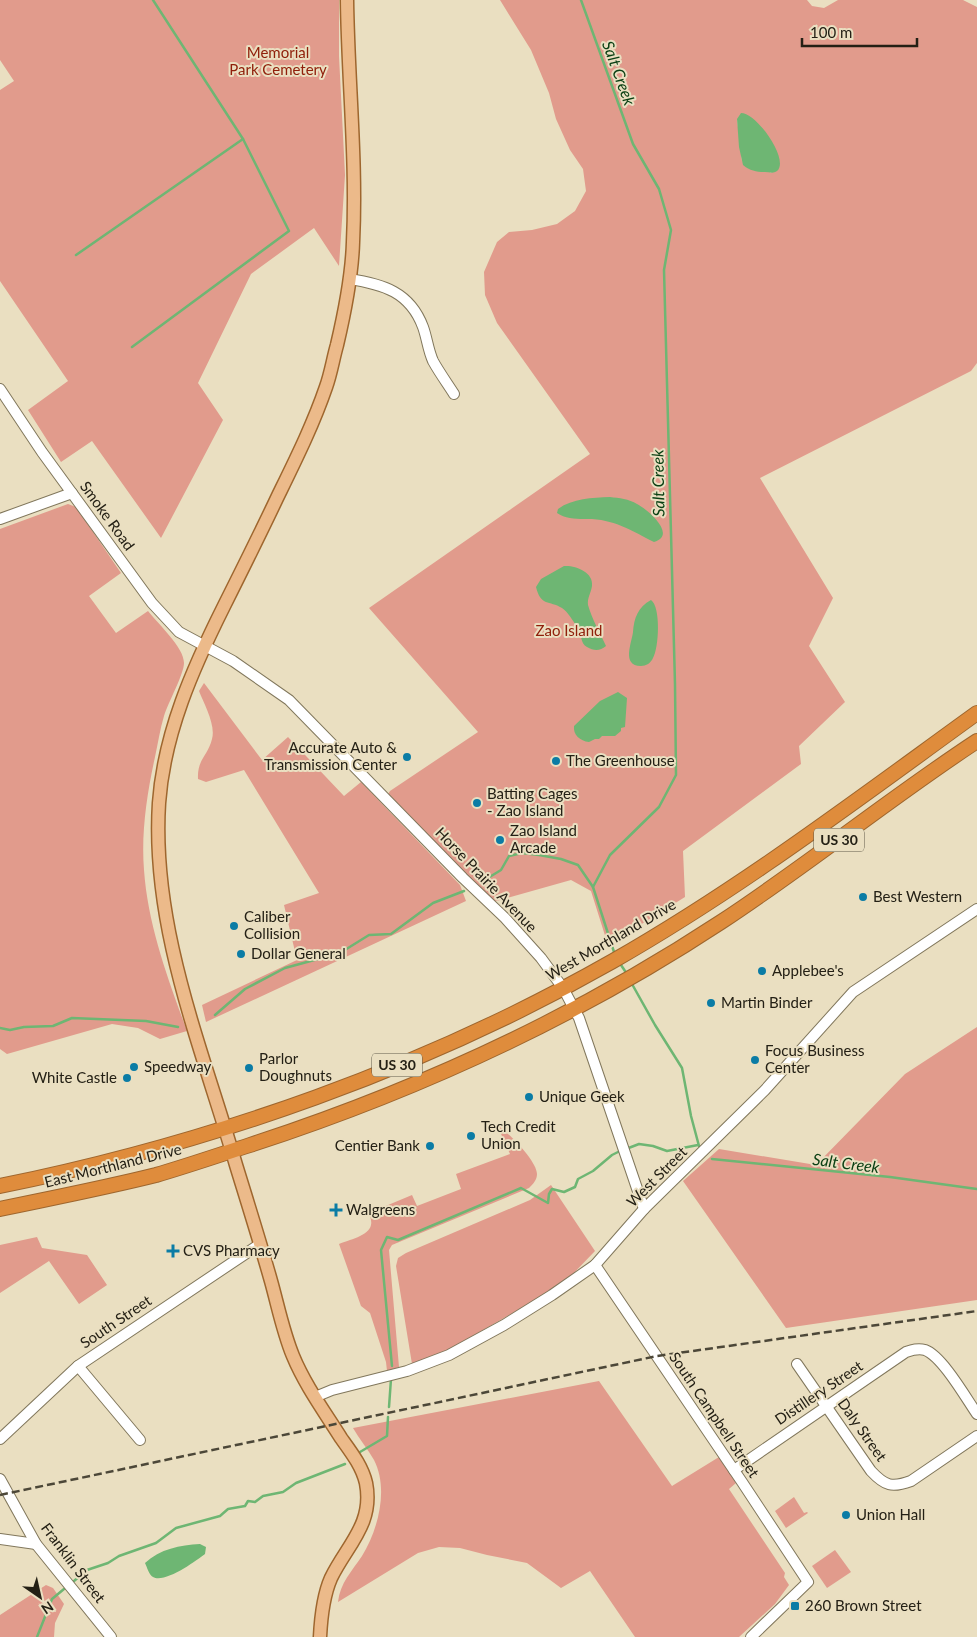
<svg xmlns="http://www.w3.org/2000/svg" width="977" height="1637" viewBox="0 0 977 1637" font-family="Lato,sans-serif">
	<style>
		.green { fill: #e19b8c; fill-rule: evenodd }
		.water { fill: #6eb673 }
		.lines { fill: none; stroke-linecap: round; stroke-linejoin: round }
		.stream { stroke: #6eb673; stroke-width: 2.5 }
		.minor-casing { stroke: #81775c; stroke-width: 12 }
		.major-casing { stroke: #9e662e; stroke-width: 15 }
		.highway-casing { stroke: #9e662e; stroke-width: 16 }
		.minor { stroke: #fff; stroke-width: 10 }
		.major { stroke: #ecba8a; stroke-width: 12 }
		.highway { stroke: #df8c3c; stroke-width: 14 }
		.rail { stroke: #4c4738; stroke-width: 2.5; stroke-dasharray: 8 4; stroke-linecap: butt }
		.poi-dot { fill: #0b7ca5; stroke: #eadfc1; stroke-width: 2 }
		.labels { text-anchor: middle; stroke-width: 4; stroke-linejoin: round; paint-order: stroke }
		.shield { fill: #eadfc1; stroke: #5f5949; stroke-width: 1 }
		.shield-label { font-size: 14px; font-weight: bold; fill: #242015 }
		.park-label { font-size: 15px; fill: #90200b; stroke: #eadfc1 }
		.street-label { font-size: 15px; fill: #242015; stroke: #eadfc1 }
		.poi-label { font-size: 15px; fill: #242015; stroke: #eadfc1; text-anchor: start }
		.water-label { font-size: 16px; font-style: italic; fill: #0b4014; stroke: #eadfc1 }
	</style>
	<rect width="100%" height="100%" fill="#eadfc1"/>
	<g class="green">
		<polygon points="0,0 339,0 339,56 345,175 339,266 314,228 251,274 198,383 223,420 161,538 92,441 61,462 28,410 68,381 0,281 0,90 14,81 0,60"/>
		<path d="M500 0H807L812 6 824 8 838 0H963L977 7V363L971 371 760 478 833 598 809 646 845 702 799 746 801 764 683 851 685 897 608 945 591 891 571 880 493 902 388 794 390 791 478 732 369 608 590 454 497 323 485 295 484 272 497 242 509 232 532 230 557 224 575 211 586 191 583 169 570 150 556 119 549 93 531 50ZM737 119 772 173 742 161Z"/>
		<path d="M68 504 76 507 121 573 89 596 116 633 148 611C158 624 184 647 184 663 184 674 168 703 164 716 160 729 158 743 155 757 147 793 141 833 144 870 148 926 168 979 187 1031L160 1039 138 1028 112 1024 7 1054 0 1049V529Z"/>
		<path d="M204 683 262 760 288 737 344 796 361 782 460 885 466 901 206 1022 202 1005 297 960 284 905 319 893 244 770 206 782 198 779C197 759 208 756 212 739 216 725 204 704 199 691Z"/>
		<polygon points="977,1027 977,1300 786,1328 683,1181 719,1149 816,1165 905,1074"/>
		<path d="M497 1125C507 1131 537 1161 537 1174 537 1180 533 1184 529 1188L392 1245 389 1250 399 1367 387 1371 386 1362 370 1313 361 1306 339 1244C348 1240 369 1236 371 1225 372 1221 370 1216 369 1213L412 1195 417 1206 461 1189 456 1174 510 1154Z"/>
		<polygon points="551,1185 595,1251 570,1277 542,1296 445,1352 412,1364 396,1266 398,1258 406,1253 530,1200"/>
		<polygon points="37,1237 42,1248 87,1255 107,1285 79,1304 49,1261 0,1293 0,1245"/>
		<path d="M599 1381 672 1486 719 1457 736 1483 729 1489 785 1573 784 1577 789 1585 775 1604 739 1637H635L590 1571 561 1588 527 1563 487 1555 460 1548 439 1547 418 1553 338 1602C340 1583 352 1571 362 1556 378 1530 389 1489 374 1460 368 1449 359 1439 353 1428Z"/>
		<polygon points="794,1497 804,1513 807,1512 808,1513 786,1528 775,1511"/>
		<polygon points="835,1550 851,1572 827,1588 812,1566"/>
		<polygon points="46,1585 53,1588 64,1604 55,1623 54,1637 0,1637 0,1615"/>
	</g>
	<g class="water">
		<path d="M741 113C757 113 790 160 777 171 773 174 769 172 765 172 757 172 750 171 743 165L739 147 737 119Z"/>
		<path d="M610 497C619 498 629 499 637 504 647 509 678 535 654 542 632 531 618 521 592 519 580 519 567 520 557 513L558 509C573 498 592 498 610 497Z"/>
		<path d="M564 566C575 565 594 572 592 586 591 593 587 598 588 605 592 619 600 633 606 646 600 651 594 651 587 647 580 644 582 633 577 627 573 621 568 612 562 608 549 600 541 607 536 587L541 579Z"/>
		<path d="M651 600C661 607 659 648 653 658 651 663 646 666 641 666 621 666 632 642 633 632 634 618 638 607 651 600Z"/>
		<path d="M618 692 627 698 625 727 621 728V731L615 736H602L599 739H595L589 742C580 741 573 735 574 726L600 701Z"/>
		<path d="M200 1544 206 1547 205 1554C196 1561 164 1584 153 1577 149 1575 147 1567 145 1563 160 1549 180 1545 200 1544Z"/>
	</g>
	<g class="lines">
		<g class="stream">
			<polyline points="581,0 633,144 659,189 671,230 664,270 675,684 676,775 659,807 610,855 593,887 614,952"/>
			<polyline points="76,255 243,139"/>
			<polyline points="132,347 289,231 243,139 153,0"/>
			<polyline points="483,881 501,870 509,856 522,853 539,855 561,859 578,865 593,887"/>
			<polyline points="621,965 625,971"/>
			<polyline points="632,984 655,1025 682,1068 691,1116 699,1146"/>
			<polyline points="215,1015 245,989 285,968 340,953 369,935 391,934 433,903 464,891"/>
			<polyline points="0,1028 10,1030 24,1027 53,1026 72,1018 146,1021 178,1027"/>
			<polyline points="626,1149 639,1144 653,1146 667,1151 698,1145"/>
			<polyline points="712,1159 890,1177 977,1189"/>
			<polyline points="392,1366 381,1250 387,1237 398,1240 521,1188 548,1203 549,1194 552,1189 564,1192 575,1187 578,1179 593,1171 612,1155 620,1151"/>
			<polyline points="389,1407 391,1379"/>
			<polyline points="360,1452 387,1436 388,1417"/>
			<polyline points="74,1581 87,1570 108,1563 119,1556 156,1543 176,1528 220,1516 228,1509 245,1506 248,1501 255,1502 263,1496 283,1492 296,1483 345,1464"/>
			<polyline points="37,1637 52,1599 64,1589"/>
		</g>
		<g class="minor-casing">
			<g id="minor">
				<path d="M349 279C383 284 410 292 423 327 427 338 428 350 433 361 439 372 447 383 454 394"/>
				<polyline points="0,389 42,452 152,603 179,632 233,661 289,700 463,878 505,918 541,958 563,988 579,1018 644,1209"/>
				<polyline points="0,519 72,493"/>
				<polyline points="595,1265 742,1482 808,1582 751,1637"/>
				<path d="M797 1364 871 1471C885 1486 892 1488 911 1481L977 1436"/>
				<polyline points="78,1366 140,1440"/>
				<polyline points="315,1397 332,1390 407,1371 449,1355 504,1325 552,1295 595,1265 644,1209 765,1090 853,992 977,909"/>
				<polyline points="0,1439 78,1366 260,1244"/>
				<path d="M734 1470 906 1352C912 1350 918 1348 925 1350 942 1356 966 1398 977 1414"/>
				<polyline points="0,1479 36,1544 111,1637"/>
				<polyline points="0,1539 36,1544"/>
			</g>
		</g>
		<g class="major-casing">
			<path id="major" d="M320 1637C321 1617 323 1596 331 1578 347 1545 374 1524 366 1483 362 1466 351 1452 341 1438 324 1411 305 1385 293 1356 283 1332 278 1306 271 1281 260 1242 248 1204 236 1165 202 1048 151 927 159 803 164 733 193 668 224 606 242 570 260 534 277 498 295 461 313 425 326 387 331 373 333 359 337 345 345 311 352 277 353 242 357 162 348 81 347 0"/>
		</g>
		<g class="highway-casing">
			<g id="highway">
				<path d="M0 1186C212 1143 425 1068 613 961 741 888 858 799 977 713"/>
				<path d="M0 1209C52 1198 104 1188 156 1175 187 1166 219 1155 250 1145 416 1091 575 1018 721 922 808 865 890 798 977 741"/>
			</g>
		</g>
		<use href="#minor" class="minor"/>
		<use href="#major" class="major"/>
		<use href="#highway" class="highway"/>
		<polyline class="rail" points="0,1495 657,1356 977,1311"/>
	</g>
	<g class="poi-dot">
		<circle cx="407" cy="757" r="5"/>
		<circle cx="556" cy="761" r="5"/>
		<circle cx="477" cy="803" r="5"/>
		<circle cx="500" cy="840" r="5"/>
		<circle cx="863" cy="897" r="5"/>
		<circle cx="234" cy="926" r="5"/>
		<circle cx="241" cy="954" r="5"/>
		<circle cx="762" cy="971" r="5"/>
		<circle cx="711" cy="1003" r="5"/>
		<circle cx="755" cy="1060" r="5"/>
		<circle cx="134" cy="1067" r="5"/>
		<circle cx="249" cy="1068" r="5"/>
		<circle cx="127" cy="1078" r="5"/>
		<circle cx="529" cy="1097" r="5"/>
		<circle cx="471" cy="1136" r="5"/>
		<circle cx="430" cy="1146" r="5"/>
		<path d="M333.5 1202.5h5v5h5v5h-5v5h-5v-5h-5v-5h5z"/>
		<path d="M170.5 1243.5h5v5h5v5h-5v5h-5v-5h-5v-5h5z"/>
		<circle cx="846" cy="1515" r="5"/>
		<rect x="790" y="1601" width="10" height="10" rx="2.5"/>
	</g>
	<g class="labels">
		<g class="shield">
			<rect x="814" y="828.5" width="50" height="23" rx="4"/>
			<rect x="372" y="1053.5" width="50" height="23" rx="4"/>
		</g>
		<g class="shield-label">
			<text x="839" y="845">US 30</text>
			<text x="397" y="1070">US 30</text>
		</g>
		<g class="park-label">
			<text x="278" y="58">Memorial<tspan x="278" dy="17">Park Cemetery</tspan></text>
			<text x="569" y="636">Zao Island</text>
		</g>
		<g class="street-label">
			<text transform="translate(107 516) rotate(54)" y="5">Smoke Road</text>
			<text transform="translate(486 880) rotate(46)" y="5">Horse Prairie Avenue</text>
			<text transform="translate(611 940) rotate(-30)" y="5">West Morthland Drive</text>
			<text transform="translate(113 1166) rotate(-14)" y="5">East Morthland Drive</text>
			<text transform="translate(657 1177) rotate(-45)" y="5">West Street</text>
			<text transform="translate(116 1322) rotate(-34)" y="5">South Street</text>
			<text transform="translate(819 1393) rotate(-34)" y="5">Distillery Street</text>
			<text transform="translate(714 1415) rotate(56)" y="5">South Campbell Street</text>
			<text transform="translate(862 1430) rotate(55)" y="5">Daly Street</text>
			<text transform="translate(73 1563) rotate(53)" y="5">Franklin Street</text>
		</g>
		<g class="poi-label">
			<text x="397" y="753" text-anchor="end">Accurate Auto &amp;<tspan x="397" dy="17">Transmission Center</tspan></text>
			<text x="566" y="766">The Greenhouse</text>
			<text x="487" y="799">Batting Cages<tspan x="487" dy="17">- Zao Island</tspan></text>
			<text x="510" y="836">Zao Island<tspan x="510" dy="17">Arcade</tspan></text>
			<text x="873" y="902">Best Western</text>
			<text x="244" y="922">Caliber<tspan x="244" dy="17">Collision</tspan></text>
			<text x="251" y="959">Dollar General</text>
			<text x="772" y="976">Applebee's</text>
			<text x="721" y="1008">Martin Binder</text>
			<text x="765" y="1056">Focus Business<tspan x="765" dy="17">Center</tspan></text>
			<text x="259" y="1064">Parlor<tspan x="259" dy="17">Doughnuts</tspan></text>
			<text x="144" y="1072">Speedway</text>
			<text x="117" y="1083" text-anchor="end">White Castle</text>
			<text x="539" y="1102">Unique Geek</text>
			<text x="481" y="1132">Tech Credit<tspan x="481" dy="17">Union</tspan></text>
			<text x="420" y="1151" text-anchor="end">Centier Bank</text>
			<text x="346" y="1215">Walgreens</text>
			<text x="183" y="1256">CVS Pharmacy</text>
			<text x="856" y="1520">Union Hall</text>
			<text x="805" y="1611">260 Brown Street</text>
		</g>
		<g class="water-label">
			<text transform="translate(619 73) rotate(70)" y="6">Salt Creek</text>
			<text transform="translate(658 483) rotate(-91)" y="6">Salt Creek</text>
			<text transform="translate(846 1163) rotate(7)" y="6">Salt Creek</text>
		</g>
	</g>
	<g transform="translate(40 1597) rotate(146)" stroke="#eadfc1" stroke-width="4" paint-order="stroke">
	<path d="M0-4L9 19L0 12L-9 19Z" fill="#242015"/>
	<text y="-8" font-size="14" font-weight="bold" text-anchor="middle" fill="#242015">N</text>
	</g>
	<path d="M802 38v8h115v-8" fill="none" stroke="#242015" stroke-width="2.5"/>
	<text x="810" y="38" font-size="15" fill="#242015" stroke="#eadfc1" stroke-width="4" paint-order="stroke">100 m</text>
</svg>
